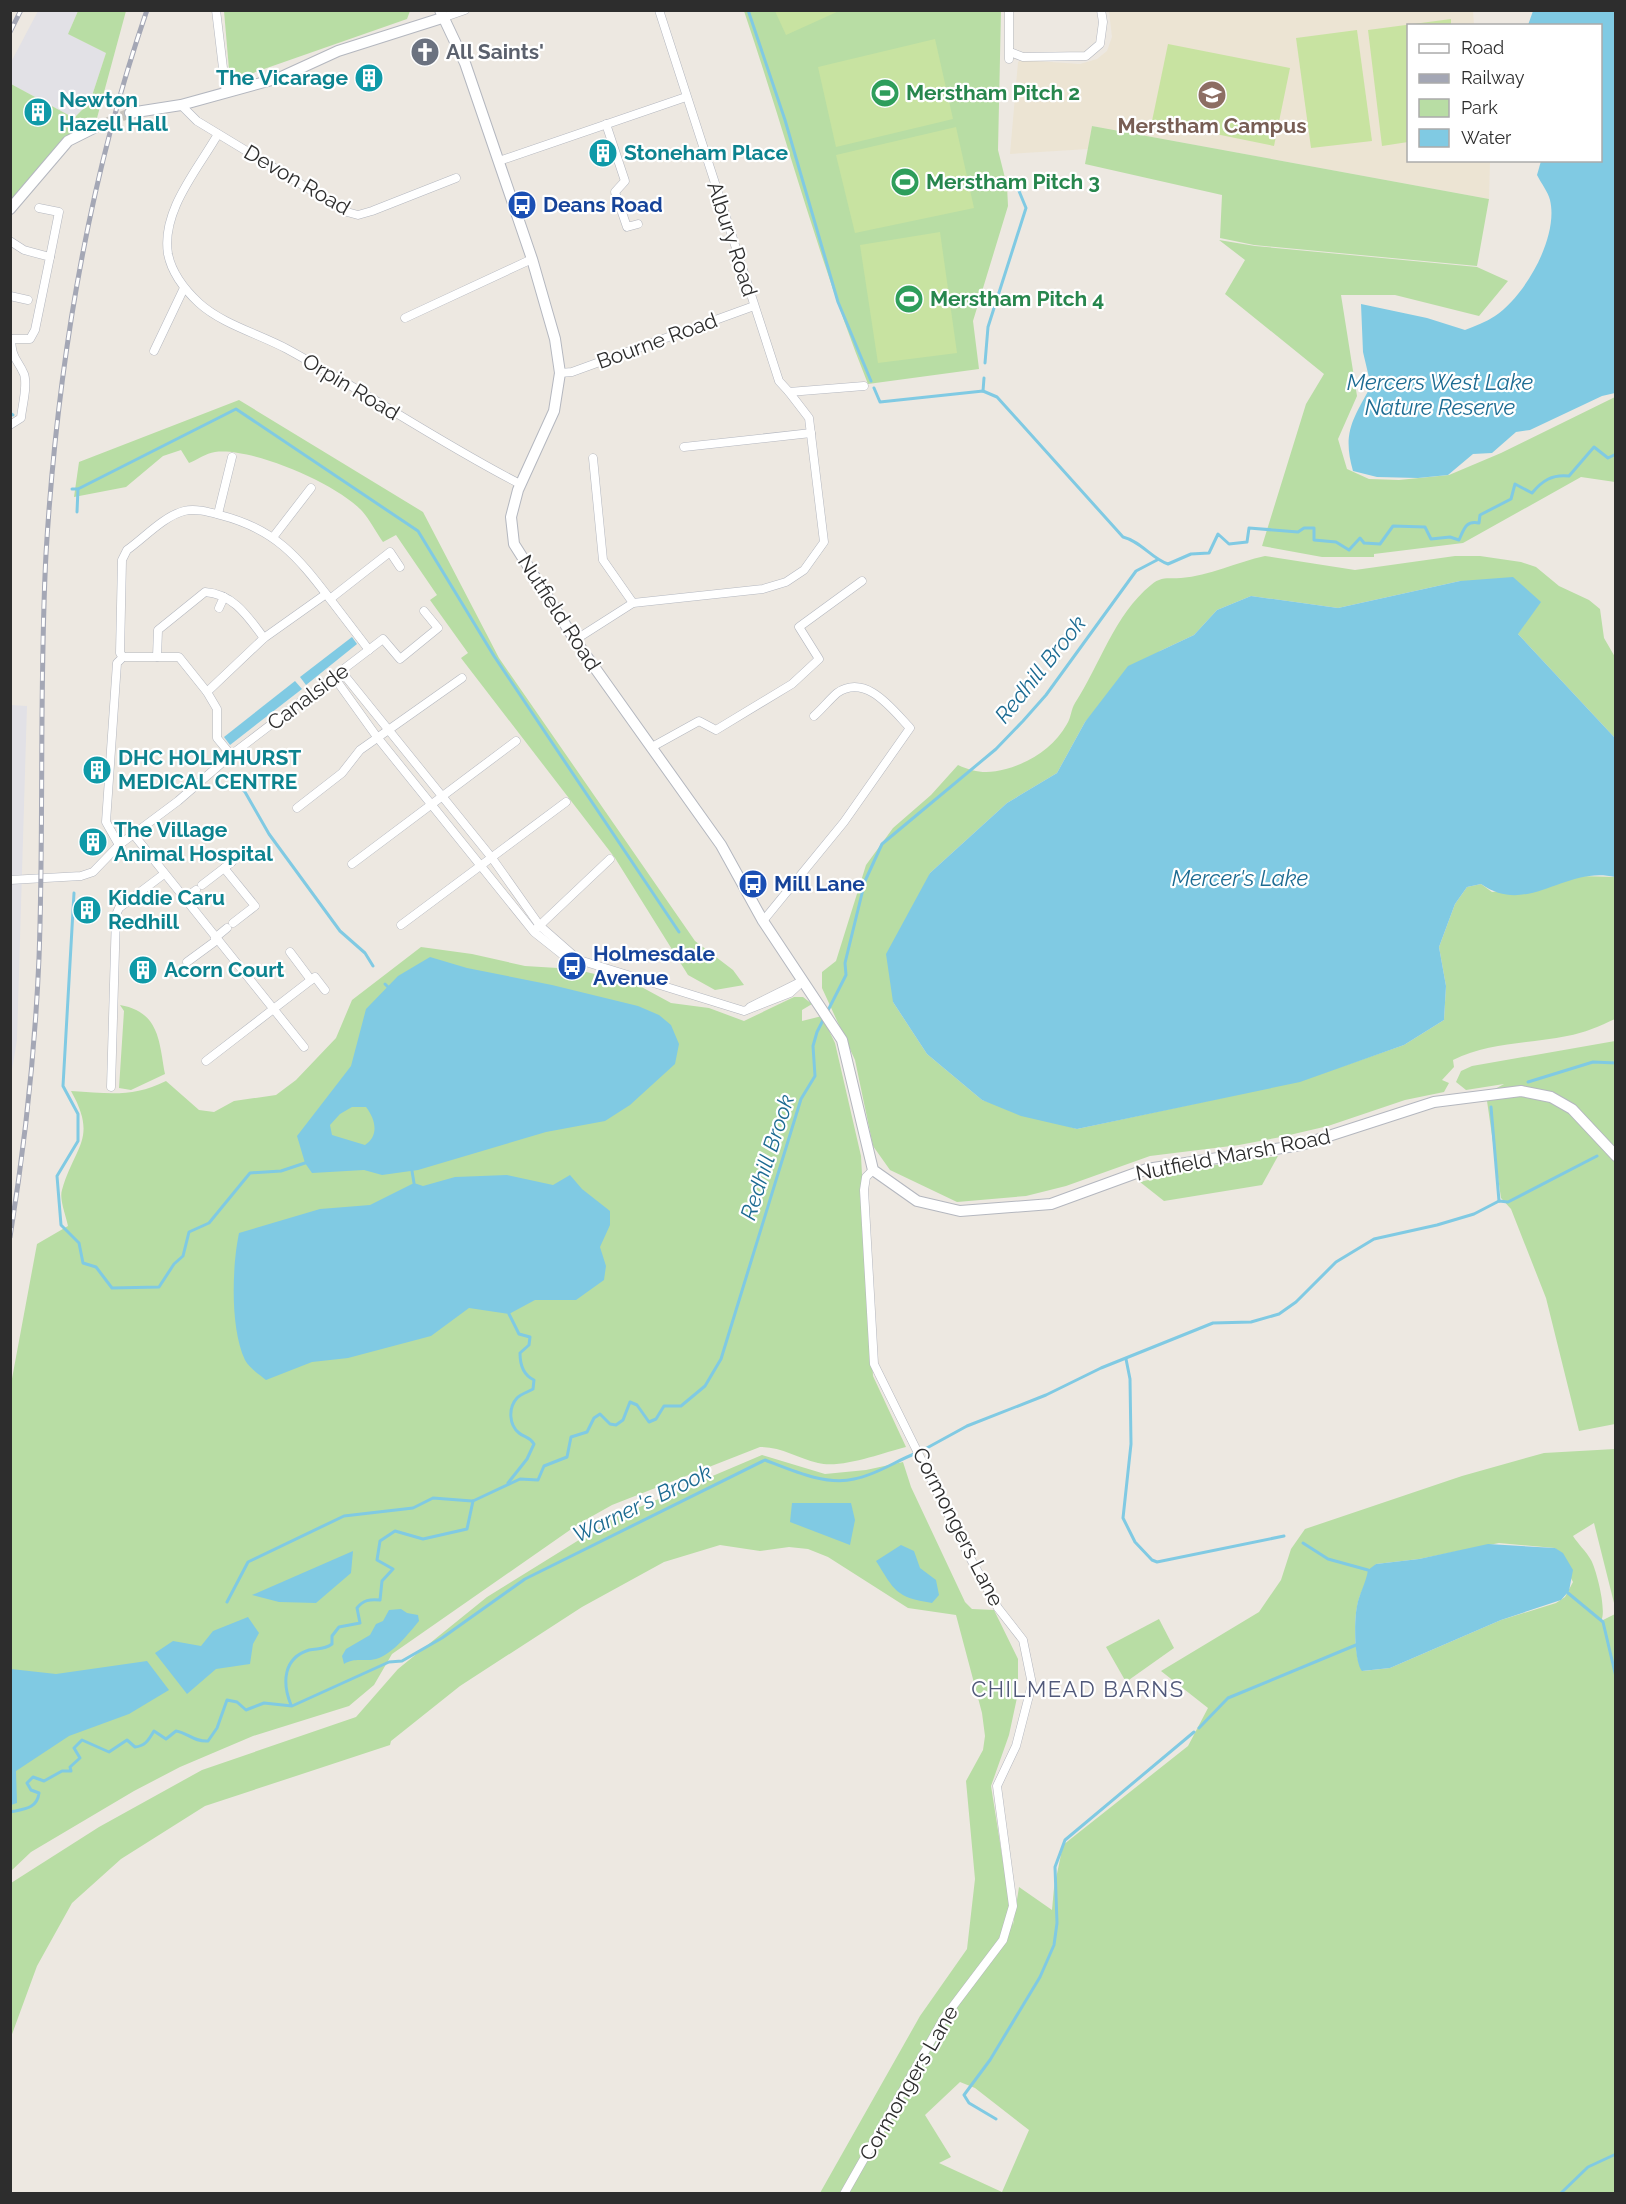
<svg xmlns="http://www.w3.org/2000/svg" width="1626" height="2204" viewBox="0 0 1626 2204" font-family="Raleway,sans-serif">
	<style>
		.industrial { fill: #e2e1e6 }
		.education { fill: #ece4d3 }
		.green { fill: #b8dda4; fill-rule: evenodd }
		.pitch { fill: #c8e3a1 }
		.water { fill: #80cae3; fill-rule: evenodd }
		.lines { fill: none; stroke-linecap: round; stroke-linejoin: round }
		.stream { stroke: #80cae3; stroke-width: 3 }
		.secondary-tunnel { stroke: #c7c3bd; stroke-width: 10; stroke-dasharray: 10 5; stroke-linecap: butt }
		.street-casing { stroke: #b4b7bf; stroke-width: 9 }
		.secondary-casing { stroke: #b4b7bf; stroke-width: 12 }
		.street { stroke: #fff; stroke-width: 8 }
		.secondary { stroke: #fff; stroke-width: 10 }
		.rail-casing { stroke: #a4a7b5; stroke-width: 5 }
		.rail { stroke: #fff; stroke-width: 3; stroke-dasharray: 9; stroke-linecap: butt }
		.labels { text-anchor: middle; stroke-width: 4.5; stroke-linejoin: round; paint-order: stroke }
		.worship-label { font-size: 21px; font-weight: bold; fill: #5b616d; stroke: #fff; text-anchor: start }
		.culture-label { font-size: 21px; font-weight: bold; fill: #0d838f; stroke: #fff; text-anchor: start }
		.leisure-label { font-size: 21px; font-weight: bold; fill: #27864d; stroke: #fff; text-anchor: start }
		.education-label { font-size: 21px; font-weight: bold; fill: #785e54; stroke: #fff }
		.street-label { font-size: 21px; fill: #2d2d2d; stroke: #fff }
		.transit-label { font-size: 21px; font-weight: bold; fill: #164399; stroke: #fff; text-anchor: start }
		.water-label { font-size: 22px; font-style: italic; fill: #1c6b92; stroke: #fff }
		.neighbourhood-label { font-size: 22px; letter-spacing: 1.5px; fill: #51597a; stroke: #fff }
	</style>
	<rect width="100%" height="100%" fill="#ede8e1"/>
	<g class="industrial">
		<polygon points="38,11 78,11 68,34 106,53 90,102 74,118 11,84 10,64"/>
		<polygon points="11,705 27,706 17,1040 11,1076"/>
	</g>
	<polygon class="education" points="1109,11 1473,11 1474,25 1408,26 1408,160 1490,161 1489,199 1092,126 1088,149 1010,154 1018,62 1021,60 1080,64 1097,59 1107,51 1112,37"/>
	<g class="green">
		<polygon points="78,11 126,11 97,118 74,118 75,132 11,204 11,84 74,118 90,102 106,53 68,34"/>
		<polygon points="224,11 224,10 410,11 407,19 230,81"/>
		<path d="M744 11H1001L998 150 1007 186 1008 206 973 321 979 369 868 384C819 262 786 135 744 11Z"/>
		<polygon points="1092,126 1489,199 1477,266 1254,245 1220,238 1222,195 1085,164"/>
		<polygon points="1219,240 1255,246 1477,267 1508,281 1479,316 1395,295 1341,295 1357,396 1338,439 1347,469 1369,479 1399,480 1449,475 1501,453 1615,397 1615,482 1581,477 1463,543 1374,554 1374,557 1322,557 1262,546 1306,404 1324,374 1225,294 1245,260"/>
		<path d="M239 400 423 512 499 658 695 941 733 970 744 985 715 990 688 975 615 858 461 658 468 653 430 600 437 595 396 535 383 542C376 532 370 520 362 511 337 484 252 447 215 452 206 453 197 460 189 463L181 450 163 456 126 487 74 497 79 462Z"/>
		<path d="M1265 556 1355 570 1455 556H1480L1521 562 1536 567 1559 586 1589 600 1600 609 1604 638 1615 657V738L1518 634 1460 581 1338 608 1251 596 1217 610 1194 635 1160 651 1085 722 1057 773 1007 803 930 873 893 1002 927 1054 982 1100 1077 1129 1300 1081 1404 1045 1444 1020 1446 986 1439 947 1455 904 1467 887 1481 884 1492 892 1556 884 1579 876 1615 877V1019C1600 1026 1584 1033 1567 1036 1529 1044 1489 1042 1453 1060L1454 1067 1442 1080 1449 1083 1444 1092 1405 1100 1328 1126 1281 1137 1239 1145 1150 1156 1066 1186 1026 1196 957 1202 890 1170 873 1146 855 1060 822 988V972L836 961 866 865 893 828 931 795 958 765C975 773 988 774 1006 769 1031 762 1054 747 1067 724 1071 718 1071 709 1075 703 1100 665 1114 615 1151 585 1161 576 1169 579 1181 578 1209 576 1237 562 1265 556Z"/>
		<path d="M421 947 472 954 525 966 574 969 636 984 671 1003 709 1008 744 1021 794 997H803L812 1004 802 1010V1021L822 1016 835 1043 861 1156 873 1376 906 1447C882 1453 841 1469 818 1463 797 1458 782 1447 760 1447L612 1505 580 1523 392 1654 374 1685 349 1706 253 1736 180 1767 134 1791 31 1852 11 1871V1384L37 1244 68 1226C66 1216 59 1199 62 1190 75 1145 98 1139 71 1091 108 1093 132 1098 166 1081L199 1110 214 1112 234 1101 276 1095 296 1080 336 1038 352 1000Z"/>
		<path d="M120 1005C160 1012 159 1042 165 1074L131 1090 119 1088 124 1011Z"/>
		<polygon points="1615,1041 1615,1424 1579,1431 1546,1298 1511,1209 1501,1198 1486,1094 1504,1084 1466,1090 1456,1082 1461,1071 1472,1066"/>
		<polygon points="1278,1156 1262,1185 1164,1201 1140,1182 1201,1167"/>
		<path d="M1615 1449V1607L1594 1523 1573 1536C1578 1544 1586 1551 1591 1560 1597 1571 1607 1612 1601 1621L1615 1614V2193H820L920 2016 967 1949 975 1879 966 1781 983 1750 985 1736 982 1713 956 1615 908 1608 828 1557 808 1549 789 1547 760 1551 720 1545 664 1562 582 1607 460 1686 391 1741 390 1745 205 1806 121 1859 72 1903 37 1966 11 2037V1883L99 1827 202 1770 356 1717 398 1669 487 1597 616 1517 762 1455 825 1474 866 1470 903 1462 911 1487 965 1602 972 1609 994 1610 1018 1659V1693L1009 1735 991 1786 1013 1925 1019 1887 1052 1910 1054 1888 1063 1845 1188 1746 1208 1708 1161 1671 1259 1612 1281 1580 1291 1549 1305 1529 1462 1476 1544 1453ZM1499 1543 1555 1548 1573 1582 1565 1597 1556 1603 1501 1620 1390 1668 1363 1671C1354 1661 1354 1620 1357 1607 1359 1592 1370 1577 1376 1564L1419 1559ZM960 2082 975 2088 1029 2130 1002 2192 939 2163 951 2157 925 2115Z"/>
		<polygon points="1159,1619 1174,1648 1126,1682 1106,1647"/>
	</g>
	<g class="pitch">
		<polygon points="775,11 839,11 786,35"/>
		<polygon points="1451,19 1451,25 1408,26 1408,142 1382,146 1368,30"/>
		<polygon points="1357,30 1372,141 1311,148 1296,38"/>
		<polygon points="935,39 953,119 836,147 818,67"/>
		<polygon points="1168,44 1290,68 1274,146 1152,121"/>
		<polygon points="956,127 974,208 855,233 836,155"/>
		<polygon points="940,232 957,353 878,363 860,245"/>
	</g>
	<g class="water">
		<path d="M1533 11H1615V393L1602 396 1530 430 1516 432 1492 453 1473 454 1448 475 1418 478 1377 477 1353 471C1342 433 1353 419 1371 386L1363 352 1361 304 1427 318 1465 330C1475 326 1486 322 1495 316 1525 296 1559 237 1550 200 1548 192 1541 183 1537 175L1541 161 1600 160V26L1528 25Z"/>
		<path d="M1513 577 1541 602 1518 634 1615 738V877C1565 865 1528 917 1481 884L1467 887 1455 904 1439 947 1446 986 1444 1020 1404 1045 1300 1082 1077 1129 1021 1116 982 1100 927 1054 893 1002 886 954 930 873 1007 803 1057 773 1085 722 1128 666 1194 635 1217 610 1251 596 1338 608 1460 581Z"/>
		<polygon points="352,637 357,644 306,685 300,677"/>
		<polygon points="295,681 302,689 230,745 224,737"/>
		<path d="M430 957 467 968 552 985 638 1006 659 1015 671 1025 679 1044 675 1064 630 1105 605 1121 546 1132 418 1170 382 1175 364 1170 312 1173 305 1163 297 1136 351 1066 366 1009 398 976ZM352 1107H366C376 1120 379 1136 365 1145L332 1135 330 1125 340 1114Z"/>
		<path d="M507 1175 553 1185 570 1175 582 1189 610 1211V1225L600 1247 606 1266 604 1280 576 1300H535L509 1314 469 1308 431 1336 348 1358 312 1362 266 1380C260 1375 249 1368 245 1360 230 1328 232 1267 239 1233L320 1209 370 1205 414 1183 423 1186 455 1177Z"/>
		<polygon points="792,1503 851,1503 855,1520 850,1545 790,1522"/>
		<path d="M1488 1544 1555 1548 1563 1553 1573 1570 1569 1591 1561 1600 1501 1620 1390 1668 1362 1671C1354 1661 1354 1620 1357 1606 1359 1594 1366 1583 1368 1570L1376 1564 1419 1559Z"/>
		<path d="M901 1545 914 1551 920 1568 936 1580 939 1595 932 1603C895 1597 895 1591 876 1561Z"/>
		<polygon points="353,1551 351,1573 316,1603 279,1602 252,1595"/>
		<path d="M401 1609 407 1613 418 1615 419 1621C408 1634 393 1654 376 1659 364 1662 355 1657 344 1664L342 1656 346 1649 370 1635 376 1624 383 1621 389 1610Z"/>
		<polygon points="248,1617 259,1633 253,1644 250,1664 216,1669 187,1694 155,1653 173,1641 201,1646 213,1631"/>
		<polygon points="147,1661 169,1690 129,1714 69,1736 16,1771 17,1803 11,1805 11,1669 56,1674"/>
	</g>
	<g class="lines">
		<g class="stream">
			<polyline points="748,10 785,120 838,302 871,381"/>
			<polyline points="985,363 988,327 1026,208 1019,191"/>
			<path d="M874 388 880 402 983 391 997 397 1123 537C1142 542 1151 558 1168 564L1191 554 1209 553 1218 534 1229 544 1247 542 1249 528 1298 532 1304 528H1314V540L1336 542 1349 550 1360 538 1364 543 1380 544 1393 526 1425 527 1431 539 1450 537 1459 540C1464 529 1466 520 1479 523L1480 515 1511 499 1515 484 1532 493C1542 481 1552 474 1569 476L1594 447 1608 458 1616 454"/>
			<polyline points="983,391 984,378"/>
			<polyline points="10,413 13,415"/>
			<polyline points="72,489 78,489 77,512"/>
			<polyline points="78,489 236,409 418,531 494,656 679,932"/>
			<polyline points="230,774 245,792 269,834 340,931 365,953 373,966"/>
			<polyline points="74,893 63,1086 78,1114 78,1141 57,1176 61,1225 79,1243 83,1263 96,1267 112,1288 159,1287 174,1264 183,1256 189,1232 209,1223 250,1173 281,1171 305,1163"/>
			<polyline points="385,984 388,987"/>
			<polyline points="1528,1082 1593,1062 1616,1063"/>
			<polyline points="1491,1107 1499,1201"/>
			<polyline points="412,1171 414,1183"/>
			<polyline points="1126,1359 1130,1379 1131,1444 1123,1518 1135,1542 1152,1560 1157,1562 1284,1536"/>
			<polyline points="925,1449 967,1426 1046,1395 1101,1368 1213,1323 1251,1322 1279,1314 1296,1302 1336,1262 1374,1239 1437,1225 1474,1214 1499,1201 1508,1202 1597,1156"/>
			<path d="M508 1483 527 1459 534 1444C529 1436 525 1438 519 1433 509 1425 508 1408 517 1398 521 1394 528 1392 533 1389L534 1380C523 1375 520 1365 520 1353L529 1345 530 1337 519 1334 509 1314"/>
			<polyline points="473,1501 520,1479 538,1480 544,1466 567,1457 571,1437 587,1432 594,1418 600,1414 610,1424 616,1425 623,1420 630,1402 637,1405 649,1422 656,1419 664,1406 681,1406 705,1386 721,1359 801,1099 815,1076 813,1046 817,1032 846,975 845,963 865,881 882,844 996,749 1023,721 1046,695 1136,571 1157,560"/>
			<polyline points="1303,1543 1328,1559 1368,1570"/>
			<polyline points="1568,1593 1603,1622 1616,1677"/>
			<polyline points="227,1602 248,1562 344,1516 413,1508 433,1498 472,1501"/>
			<path d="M291 1705C282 1683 283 1658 309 1650 318 1648 324 1650 332 1644V1636L339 1627 360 1623 357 1608C363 1600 370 1599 380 1600L382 1581 393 1569 377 1560 380 1541 395 1531 423 1539 467 1529 473 1501"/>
			<polyline points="1199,1728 1228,1698 1356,1645"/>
			<path d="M10 1812C24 1809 37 1809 39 1793L31 1790 27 1783 33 1777 44 1781 62 1771H71L70 1767 80 1758 74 1748 82 1740 109 1752 127 1740 135 1747C146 1746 149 1739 154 1731L166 1739 176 1731C188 1733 194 1742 208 1741L217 1728 227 1700 237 1702 246 1710 264 1703 292 1706 389 1662 402 1661 442 1638 525 1579 765 1460C791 1470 826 1486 854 1479 876 1475 894 1462 914 1454"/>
			<polyline points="10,1828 10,1834"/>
			<polyline points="996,2119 969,2103 964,2095 990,2060 1040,1977 1054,1945 1057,1923 1055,1867 1065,1840 1194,1732"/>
			<polyline points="1560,2194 1588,2167 1616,2154"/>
		</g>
		<polyline class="secondary-tunnel" points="94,128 130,113"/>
		<g class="street-casing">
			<g id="street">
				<polyline points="216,10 226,93"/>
				<polyline points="659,10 779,381 789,392 864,386"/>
				<polyline points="1009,10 1009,59"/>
				<polyline points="442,18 465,10"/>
				<polyline points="1010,52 1023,57 1086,56 1100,44 1103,22 1101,10"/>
				<polyline points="181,105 197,121 347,212 358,215 372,211 456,178"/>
				<polyline points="606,124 625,181 615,192 627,227 638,224"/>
				<path d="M218 134C198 169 161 211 168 254 172 274 184 289 199 303 222 324 259 334 287 349 366 392 440 443 520 484"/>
				<polyline points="499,161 686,97"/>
				<polyline points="39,208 59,212 50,257"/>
				<polyline points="10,241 24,250 50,257 35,330 30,339 10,339"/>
				<polyline points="10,296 28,300"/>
				<polyline points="405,318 532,259"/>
				<polyline points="154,351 184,288"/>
				<polyline points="560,373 572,372 754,306"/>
				<path d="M10 425 21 418C22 406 28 386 24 374 17 358 12 360 11 339"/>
				<polyline points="684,447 811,433"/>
				<polyline points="593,458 603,560 633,603"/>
				<polyline points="218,514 232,457"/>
				<polyline points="274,536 311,488"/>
				<polyline points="219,608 224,597"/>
				<polyline points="575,640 633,603 763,589 786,582 804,570 824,542 809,418 789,392"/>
				<polyline points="369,650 330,599 390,552 400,567"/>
				<path d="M123 657 120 653 122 560 127 550C144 538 164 516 184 511 195 508 209 512 220 515 275 529 297 556 330 599"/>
				<path d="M157 657 158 630 205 592C234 594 248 617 264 638"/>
				<polyline points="341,671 492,858 540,926 573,955"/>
				<polyline points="334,677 377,737 534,932 563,955 744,1011 790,993 803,981"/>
				<polyline points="207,692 264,638 326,594"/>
				<polyline points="652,747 699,721 716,730 792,684 819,659 799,627 862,581"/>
				<polyline points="297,808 342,773 360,750 462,678"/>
				<polyline points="134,835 304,1047"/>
				<polyline points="119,845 106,822 117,663 123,657 179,657 207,692 217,709 217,738 231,755"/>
				<polyline points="352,864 516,741"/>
				<polyline points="224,868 255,906 233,923"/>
				<polyline points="10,880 81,876 93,872 119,845 178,801 231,755 383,639 400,659 438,628 424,611"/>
				<polyline points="202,885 232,862"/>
				<polyline points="184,899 196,890"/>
				<path d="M763 921 844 822 910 728C892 709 866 673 837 693 829 700 822 709 814 716"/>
				<polyline points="401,925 566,802"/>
				<polyline points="537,928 610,859"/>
				<polyline points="215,938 227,928"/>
				<polyline points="187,962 217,940"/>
				<polyline points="311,980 315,977 325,990"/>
				<polyline points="750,1007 798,983"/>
				<polyline points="206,1061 311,980 290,952"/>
				<polyline points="111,1087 116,915 119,908 164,874"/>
				<polyline points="844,2194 944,2018 1003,1940 1013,1906 997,1786 1016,1746 1032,1684 1023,1640 998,1608 968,1554 874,1364 864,1190 866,1177 873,1170"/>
			</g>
		</g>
		<g class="secondary-casing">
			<g id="secondary">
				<polyline points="440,10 465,63 532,259 555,339 560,373 554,411 518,490 511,517 514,544 575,640 721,845 763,921 842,1040 873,1170 917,1201 960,1211 1051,1204 1147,1169 1301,1145 1434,1102 1521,1091 1551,1097 1572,1109 1616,1156"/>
				<polyline points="130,113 181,105 279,78 338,51 442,18"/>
				<polyline points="10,209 68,141 94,128"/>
			</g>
		</g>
		<use href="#street" class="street"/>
		<use href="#secondary" class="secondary"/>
		<g class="rail-casing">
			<g id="rail">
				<polyline points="10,32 21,10"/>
				<path d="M10 1237C25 1144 35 1052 39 958 44 823 39 688 46 554 57 370 87 184 147 10"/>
			</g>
		</g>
		<use href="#rail" class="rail"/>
	</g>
	<defs>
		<g id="church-disc" transform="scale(1.5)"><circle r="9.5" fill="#6b7280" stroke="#fff"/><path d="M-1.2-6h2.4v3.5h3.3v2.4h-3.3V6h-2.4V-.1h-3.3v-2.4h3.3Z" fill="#fff"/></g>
		<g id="building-disc" transform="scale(1.5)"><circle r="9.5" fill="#0f9aa8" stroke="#fff"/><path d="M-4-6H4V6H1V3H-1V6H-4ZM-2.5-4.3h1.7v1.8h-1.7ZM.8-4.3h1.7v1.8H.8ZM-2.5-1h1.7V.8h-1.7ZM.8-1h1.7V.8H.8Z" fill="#fff"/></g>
		<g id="stadium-disc" transform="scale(1.5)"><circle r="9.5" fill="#2e9e5b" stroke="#fff"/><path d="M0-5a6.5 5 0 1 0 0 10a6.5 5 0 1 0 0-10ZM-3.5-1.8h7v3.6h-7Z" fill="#fff"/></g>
		<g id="school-disc" transform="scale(1.5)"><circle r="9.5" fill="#8d6e63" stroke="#fff"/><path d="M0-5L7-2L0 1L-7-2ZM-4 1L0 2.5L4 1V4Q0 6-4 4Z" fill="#fff"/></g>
		<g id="bus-disc" transform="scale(1.5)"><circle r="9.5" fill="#1a4fb4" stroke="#fff"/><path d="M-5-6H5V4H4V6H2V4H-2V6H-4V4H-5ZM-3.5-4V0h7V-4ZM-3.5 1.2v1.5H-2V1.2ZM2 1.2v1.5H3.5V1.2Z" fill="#fff"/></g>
	</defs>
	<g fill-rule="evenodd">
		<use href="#church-disc" x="425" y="52"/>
		<use href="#building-disc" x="369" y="78"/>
		<use href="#stadium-disc" x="885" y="93"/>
		<use href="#school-disc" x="1212" y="95"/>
		<use href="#building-disc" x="38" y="112"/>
		<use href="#building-disc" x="603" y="153"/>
		<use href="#stadium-disc" x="905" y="182"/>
		<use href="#bus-disc" x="522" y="205"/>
		<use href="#stadium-disc" x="909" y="299"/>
		<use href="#building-disc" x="97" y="770"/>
		<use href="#building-disc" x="93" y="842"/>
		<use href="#bus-disc" x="753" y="884"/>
		<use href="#building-disc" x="87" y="910"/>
		<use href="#bus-disc" x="572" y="966"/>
		<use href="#building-disc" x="143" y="970"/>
	</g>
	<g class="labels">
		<g class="worship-label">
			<text x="446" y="59">All Saints'</text>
		</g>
		<g class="culture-label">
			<text x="348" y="85" text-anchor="end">The Vicarage</text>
			<text x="59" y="107">Newton<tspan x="59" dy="24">Hazell Hall</tspan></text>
			<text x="624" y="160">Stoneham Place</text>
			<text x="118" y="765">DHC HOLMHURST<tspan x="118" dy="24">MEDICAL CENTRE</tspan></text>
			<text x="114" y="837">The Village<tspan x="114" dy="24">Animal Hospital</tspan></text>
			<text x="108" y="905">Kiddie Caru<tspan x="108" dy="24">Redhill</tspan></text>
			<text x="164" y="977">Acorn Court</text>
		</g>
		<g class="leisure-label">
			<text x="906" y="100">Merstham Pitch 2</text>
			<text x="926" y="189">Merstham Pitch 3</text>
			<text x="930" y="306">Merstham Pitch 4</text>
		</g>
		<g class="education-label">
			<text x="1212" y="133">Merstham Campus</text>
		</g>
		<g class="street-label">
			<text transform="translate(297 180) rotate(30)" y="7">Devon Road</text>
			<text transform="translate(732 239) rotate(72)" y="7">Albury Road</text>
			<text transform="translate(657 341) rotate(-20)" y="7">Bourne Road</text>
			<text transform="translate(351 387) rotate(31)" y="7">Orpin Road</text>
			<text transform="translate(559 613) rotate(57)" y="7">Nutfield Road</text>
			<text transform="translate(308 697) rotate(-37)" y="7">Canalside</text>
			<text transform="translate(1233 1155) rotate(-11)" y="7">Nutfield Marsh Road</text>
			<text transform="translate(958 1527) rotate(63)" y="7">Cormongers Lane</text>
			<text transform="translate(909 2083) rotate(-60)" y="7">Cormongers Lane</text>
		</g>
		<g class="transit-label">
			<text x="543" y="212">Deans Road</text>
			<text x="774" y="891">Mill Lane</text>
			<text x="593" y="961">Holmesdale<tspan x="593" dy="24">Avenue</tspan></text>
		</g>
		<g class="water-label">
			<text x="1440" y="390">Mercers West Lake<tspan x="1440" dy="25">Nature Reserve</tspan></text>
			<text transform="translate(1040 669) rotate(-51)" y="8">Redhill Brook</text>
			<text x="1240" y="886">Mercer's Lake</text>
			<text transform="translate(767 1157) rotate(-72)" y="8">Redhill Brook</text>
			<text transform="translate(642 1503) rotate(-26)" y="8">Warner's Brook</text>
		</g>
		<g class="neighbourhood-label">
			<text x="1078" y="1697">CHILMEAD BARNS</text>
		</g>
	</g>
	<rect width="1626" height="2204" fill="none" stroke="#2d2d2d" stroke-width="24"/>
	<rect x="1407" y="24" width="195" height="138" fill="#ffffff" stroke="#ababab" stroke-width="1.5"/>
	<rect x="1419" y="44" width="30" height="9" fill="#ffffff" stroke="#ababab" stroke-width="1.5"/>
	<text x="1461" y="54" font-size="18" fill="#2d2d2d">Road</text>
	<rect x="1419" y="74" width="30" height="9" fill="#a4a7b5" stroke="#ababab" stroke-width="1.5"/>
	<text x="1461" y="84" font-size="18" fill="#2d2d2d">Railway</text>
	<rect x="1419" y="99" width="30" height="18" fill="#b8dda4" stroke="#ababab" stroke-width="1.5"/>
	<text x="1461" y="114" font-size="18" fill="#2d2d2d">Park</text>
	<rect x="1419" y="129" width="30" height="18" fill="#80cae3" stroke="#ababab" stroke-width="1.5"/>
	<text x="1461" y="144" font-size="18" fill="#2d2d2d">Water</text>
</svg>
